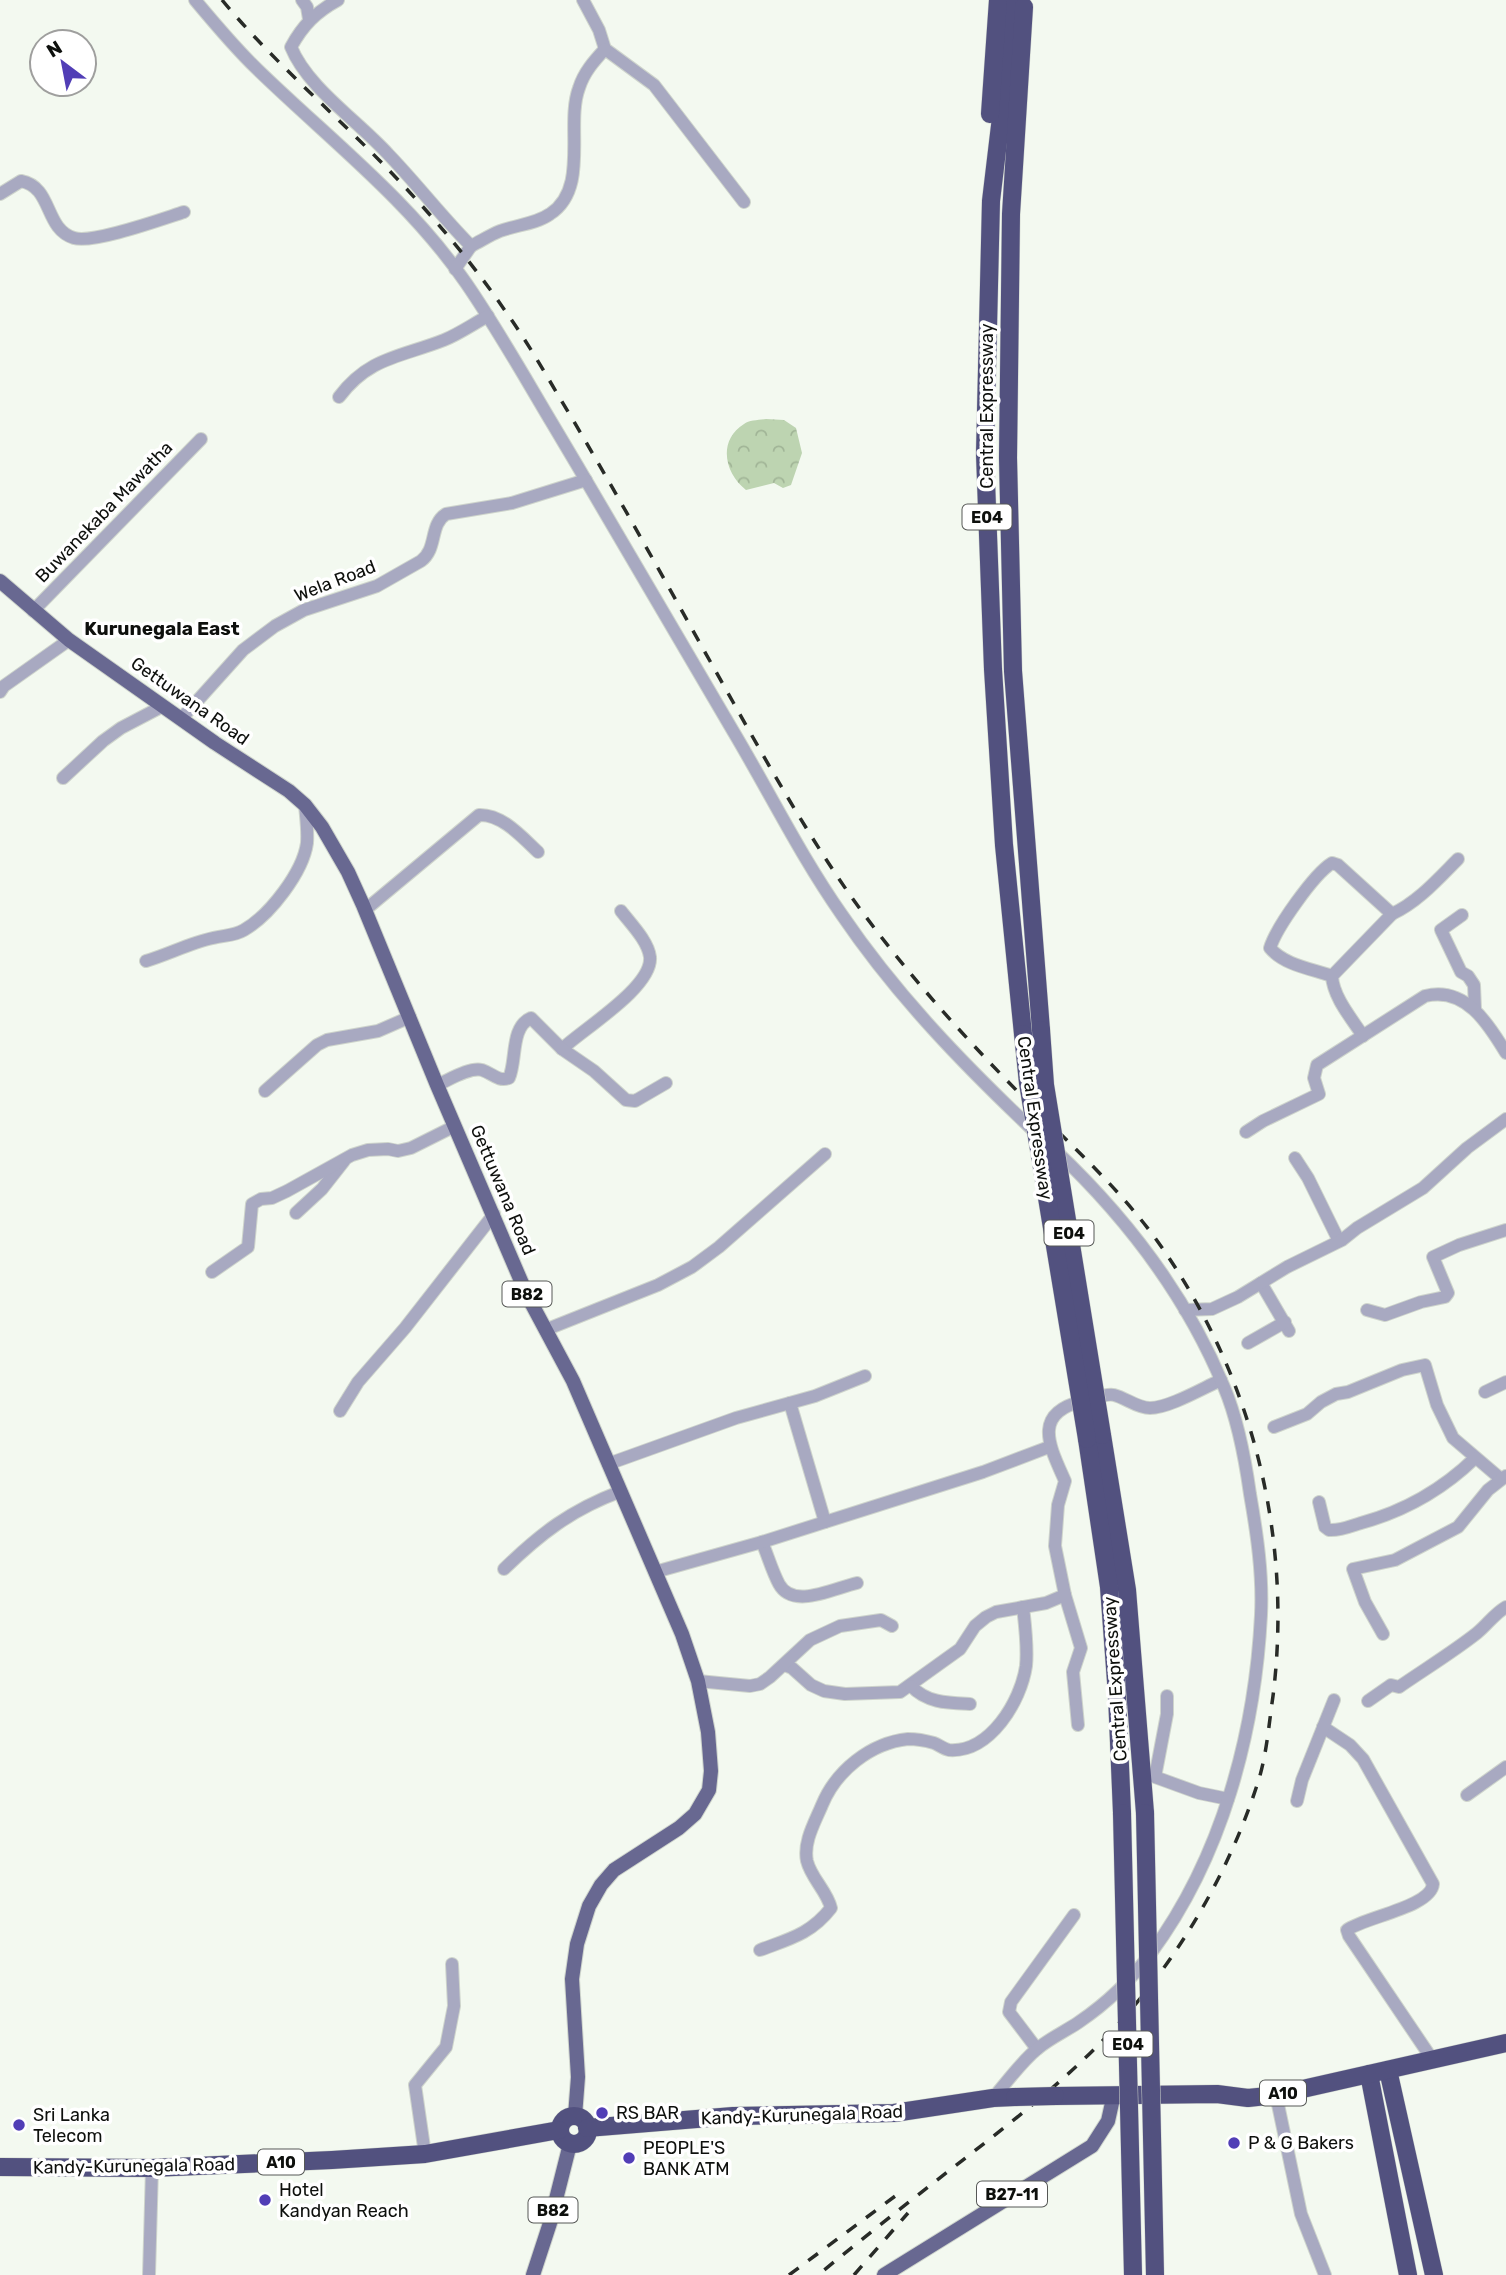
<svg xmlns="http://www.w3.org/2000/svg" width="1506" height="2275" viewBox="0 0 1506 2275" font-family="Rubik,sans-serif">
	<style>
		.forest { fill: url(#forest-crowns) }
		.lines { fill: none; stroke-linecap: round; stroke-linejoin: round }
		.minor-casing { stroke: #ced4cc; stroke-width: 14 }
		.major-casing { stroke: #ced4cc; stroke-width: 16 }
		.highway-casing { stroke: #ced4cc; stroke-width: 19 }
		.minor { stroke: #a8a9c1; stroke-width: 12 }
		.major { stroke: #686891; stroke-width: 14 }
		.highway { stroke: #52517f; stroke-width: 18 }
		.rail { stroke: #282b27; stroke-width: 3.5; stroke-dasharray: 12 12; stroke-linecap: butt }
		.highway-bridge-casing { stroke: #ced4cc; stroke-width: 19; stroke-linecap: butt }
		.highway-bridge { stroke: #52517f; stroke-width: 18 }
		.poi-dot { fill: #513eb6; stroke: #fff; stroke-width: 2.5 }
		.labels { text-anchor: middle; stroke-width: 7; stroke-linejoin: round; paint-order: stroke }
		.shield { fill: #fff; stroke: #565856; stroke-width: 2 }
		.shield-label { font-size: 16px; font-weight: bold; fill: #0e100d }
		.street-label { font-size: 18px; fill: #0e100d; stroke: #fff }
		.poi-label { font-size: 18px; fill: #0e100d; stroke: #fff; text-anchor: start }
		.neighbourhood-label { font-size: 19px; font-weight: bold; fill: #0e100d; stroke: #fff }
	</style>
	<defs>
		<pattern id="forest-crowns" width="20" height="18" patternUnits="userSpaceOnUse" patternTransform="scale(1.75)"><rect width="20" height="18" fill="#bdd4b1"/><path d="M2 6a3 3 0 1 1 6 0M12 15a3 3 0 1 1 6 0" fill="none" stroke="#a1b597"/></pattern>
	</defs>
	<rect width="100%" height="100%" fill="#f3f9f0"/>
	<path class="forest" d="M766 419 784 420 796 428 802 453 791 485 783 488 774 483 746 490C725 474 717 441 744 424 749 420 759 420 766 419Z"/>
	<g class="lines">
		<g class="minor-casing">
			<g id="minor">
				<path d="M195 0C215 24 235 48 257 69 329 139 408 199 466 283 497 328 524 376 552 423 613 525 672 628 733 731 770 793 800 855 842 915 897 996 965 1066 1036 1133"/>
				<polyline points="302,0 307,7 309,19"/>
				<path d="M338 0C316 12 303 25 291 47 307 87 358 121 388 154 417 184 442 217 471 246L455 269"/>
				<polyline points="583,0 599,30 605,49 654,85 744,202"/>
				<path d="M0 194 21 181C53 187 44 229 74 238 93 244 162 219 184 212"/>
				<path d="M471 246C481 241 490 235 500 231 516 225 536 224 550 214 590 188 565 125 579 88 584 72 594 61 605 49"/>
				<path d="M339 397C369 357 401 357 444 340 459 334 473 324 488 316"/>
				<polyline points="33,611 201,439"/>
				<polyline points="0,692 4,686 69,640"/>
				<path d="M181 719 243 650 275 626 304 610 377 586 421 561C438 548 429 525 446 514L512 503 586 480"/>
				<polyline points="63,778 103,741 121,728 163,706"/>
				<path d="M365 910 479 815C502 814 522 837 538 852"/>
				<polyline points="1462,915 1441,930 1461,972 1468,976 1474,985 1475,1009"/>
				<path d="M146 961C169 954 190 943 213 938 224 935 234 936 244 930 270 915 303 872 307 843 308 830 306 817 305 805"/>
				<path d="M1332 976C1312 969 1284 965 1270 948 1276 928 1314 874 1332 863L1338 865 1392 914"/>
				<path d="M1363 1036C1352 1019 1333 997 1332 976L1392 914C1418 902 1438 879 1458 859"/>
				<path d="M562 1049C583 1029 653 987 650 957 648 941 631 924 621 911"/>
				<path d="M437 1085C449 1080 469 1067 482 1070 492 1073 498 1082 509 1078 517 1061 510 1027 531 1018L562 1049 594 1071 626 1100 635 1101 666 1083"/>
				<polyline points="265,1091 317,1045 327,1040 378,1031 410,1017"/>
				<path d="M1246 1132 1263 1121 1319 1094 1314 1078 1317 1065 1425 996C1465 986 1488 1023 1506 1053"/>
				<polyline points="1295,1158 1308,1178 1339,1241"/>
				<polyline points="296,1213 322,1189 344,1161"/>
				<polyline points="212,1272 248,1247 252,1204 261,1199 272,1198 287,1191 352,1155 368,1150 388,1149 398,1151 411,1148 455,1126"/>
				<polyline points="1261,1283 1289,1331"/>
				<polyline points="1185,1310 1212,1309 1238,1297 1287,1267 1342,1240 1357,1228 1423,1188 1467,1148 1506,1119"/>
				<polyline points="1367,1310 1385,1315 1421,1302 1445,1297 1448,1293 1433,1257 1459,1245 1506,1230"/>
				<polyline points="545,1330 658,1285 692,1267 719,1247 825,1154"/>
				<polyline points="1248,1343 1285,1322"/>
				<polyline points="1485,1392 1506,1382"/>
				<polyline points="790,1403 825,1522"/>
				<polyline points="340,1411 358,1382 405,1328 494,1214"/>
				<polyline points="1274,1427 1307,1414 1321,1402 1336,1394 1348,1392 1402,1370 1425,1365 1437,1405 1453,1438 1501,1479"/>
				<polyline points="608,1464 736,1418 815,1396 865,1376"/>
				<path d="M1319 1502 1325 1527 1329 1530C1340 1531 1351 1526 1361 1523 1405 1511 1442 1490 1475 1458"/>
				<path d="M762 1542C768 1556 772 1571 779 1584 793 1610 834 1588 857 1583"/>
				<path d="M504 1569C540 1534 571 1510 619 1492"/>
				<polyline points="655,1572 762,1542 983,1472 1049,1447"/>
				<polyline points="1383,1634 1365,1602 1353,1569 1395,1560 1458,1527 1488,1490 1506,1476"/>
				<polyline points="784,1665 792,1668 811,1685 824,1691 845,1694 900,1692 960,1649 975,1626 986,1617 996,1612 1046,1603 1065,1595"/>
				<polyline points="698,1681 750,1686 760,1684 770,1677 810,1640 840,1626 881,1620 892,1626"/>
				<path d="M911 1686C927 1703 948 1703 970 1704"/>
				<polyline points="1167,1696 1167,1714 1155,1777 1199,1793 1228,1799"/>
				<path d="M1368 1701 1391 1685 1399 1687C1425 1669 1453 1652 1477 1633 1488 1624 1494 1614 1506 1607"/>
				<path d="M1078 1725 1073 1672 1081 1648 1065 1595 1055 1546 1058 1505 1065 1481C1050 1447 1031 1413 1083 1401 1092 1399 1106 1393 1114 1395 1126 1398 1137 1408 1150 1408 1169 1408 1203 1388 1221 1380"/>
				<path d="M1323 1727 1350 1745 1363 1759 1433 1884C1431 1907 1365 1917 1347 1930L1349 1936 1432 2059"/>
				<polyline points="1467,1795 1506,1767"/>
				<polyline points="1297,1801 1302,1780 1334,1700"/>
				<path d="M760 1950C789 1939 811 1934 831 1908 827 1891 811 1878 807 1861 803 1842 815 1822 822 1805 836 1771 870 1743 908 1739 915 1739 927 1741 934 1743 939 1745 944 1749 949 1750 990 1753 1021 1701 1026 1666 1028 1647 1025 1625 1023 1607"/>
				<polyline points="1037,2049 1009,2012 1011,2002 1074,1915"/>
				<polyline points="1276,2095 1301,2214 1325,2275"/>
				<path d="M993 2098C1007 2082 1021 2062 1037 2049 1050 2038 1066 2031 1079 2022 1107 2003 1131 1980 1151 1953 1222 1857 1255 1733 1261 1615 1263 1575 1257 1534 1250 1494 1245 1458 1238 1420 1224 1387 1186 1295 1127 1218 1055 1150"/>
				<polyline points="425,2154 415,2085 446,2047 454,2006 452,1964"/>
				<polyline points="149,2275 152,2168"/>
			</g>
		</g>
		<g class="major-casing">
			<g id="major">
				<polyline points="0,581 69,640 215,743 289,791 305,805 322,827 348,872 363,905 437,1085 527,1295 573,1381 682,1634 698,1681 708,1732 711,1771 709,1790 695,1814 679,1828 614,1870 601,1885 589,1906 577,1944 572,1979 578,2077 575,2116"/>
				<polyline points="533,2275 550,2223 570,2144"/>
				<polyline points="884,2275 1092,2146 1108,2121 1114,2094"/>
			</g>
		</g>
		<g class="highway-casing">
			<g id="highway">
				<polyline points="1015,0 991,201 985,454 993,669 1004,845 1023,1034"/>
				<polyline points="1024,7 1011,214 1008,458 1013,671 1041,1030"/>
				<polyline points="990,114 998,0"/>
				<polyline points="1102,1435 1127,1590 1145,1813"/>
				<polyline points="1087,1439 1109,1587 1117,1695 1122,1813"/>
				<polyline points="1388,2070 1434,2275"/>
				<polyline points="1369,2074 1408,2275"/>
				<polyline points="1055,2096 1217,2094 1248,2098 1276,2095 1506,2043"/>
				<circle cx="574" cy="2130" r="14"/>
				<polyline points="587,2128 733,2116 894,2113 993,2098 1015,2097"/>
				<polyline points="0,2167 152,2168 332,2160 425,2154 559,2130"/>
			</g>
		</g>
		<use href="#minor" class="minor"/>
		<use href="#major" class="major"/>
		<use href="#highway" class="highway"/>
		<g class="rail">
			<path d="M222 0C270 58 327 107 380 161 426 208 469 258 506 312 531 347 551 384 573 420 628 513 680 608 733 702 770 768 807 833 850 895 902 968 961 1034 1024 1098 1070 1144 1120 1189 1158 1242 1252 1374 1293 1536 1273 1696 1269 1723 1267 1752 1259 1779 1231 1868 1183 1952 1120 2022 1070 2078 1009 2124 950 2170 906 2204 862 2239 818 2275"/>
			<polyline points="789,2275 898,2194"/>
			<polyline points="854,2275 908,2213"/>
		</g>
		<g class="highway-bridge-casing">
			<g id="highway-bridge">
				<polyline points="1041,1030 1045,1085 1102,1435"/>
				<polyline points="1023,1034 1028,1083 1087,1439"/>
				<polyline points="1122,1813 1133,2275"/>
				<polyline points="1145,1813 1155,2275"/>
				<polyline points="1015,2097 1055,2096"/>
			</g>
		</g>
		<use href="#highway-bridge" class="highway-bridge"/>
	</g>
	<g class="poi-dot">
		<circle cx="602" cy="2113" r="7"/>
		<circle cx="19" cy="2125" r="7"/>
		<circle cx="1234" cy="2143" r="7"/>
		<circle cx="629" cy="2158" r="7"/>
		<circle cx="265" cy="2200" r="7"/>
	</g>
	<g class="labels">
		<g class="shield">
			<rect x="962.5" y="504.5" width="49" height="25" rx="5"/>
			<rect x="1044.5" y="1220.5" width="49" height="25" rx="5"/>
			<rect x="502.5" y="1281.5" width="49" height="25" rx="5"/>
			<rect x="1103.5" y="2031.5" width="49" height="25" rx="5"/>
			<rect x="1260" y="2080.5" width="46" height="25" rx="5"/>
			<rect x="258" y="2149.5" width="46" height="25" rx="5"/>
			<rect x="977" y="2181.5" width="70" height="25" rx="5"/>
			<rect x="528.5" y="2197.5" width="49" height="25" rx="5"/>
		</g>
		<g class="shield-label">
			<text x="987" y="523">E04</text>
			<text x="1069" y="1239">E04</text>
			<text x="527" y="1300">B82</text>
			<text x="1128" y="2050">E04</text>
			<text x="1283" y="2099">A10</text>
			<text x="281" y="2168">A10</text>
			<text x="1012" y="2200">B27-11</text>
			<text x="553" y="2216">B82</text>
		</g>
		<g class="street-label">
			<text transform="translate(987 406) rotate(-90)" y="6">Central Expressway</text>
			<text transform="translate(104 512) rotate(-46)" y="6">Buwanekaba Mawatha</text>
			<text transform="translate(335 581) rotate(-21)" y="6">Wela Road</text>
			<text transform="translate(190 701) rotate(35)" y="6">Gettuwana Road</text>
			<text transform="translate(1035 1118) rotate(82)" y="6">Central Expressway</text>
			<text transform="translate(503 1190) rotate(67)" y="6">Gettuwana Road</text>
			<text transform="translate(1115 1679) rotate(-94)" y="6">Central Expressway</text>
			<text transform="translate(802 2115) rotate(-2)" y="6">Kandy-Kurunegala Road</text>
			<text transform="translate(134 2166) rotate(-1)" y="6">Kandy-Kurunegala Road</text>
		</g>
		<g class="poi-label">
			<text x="616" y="2119">RS BAR</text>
			<text x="33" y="2121">Sri Lanka<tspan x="33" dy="21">Telecom</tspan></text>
			<text x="1248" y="2149">P &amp; G Bakers</text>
			<text x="643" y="2154">PEOPLE'S<tspan x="643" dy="21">BANK ATM</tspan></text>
			<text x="279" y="2196">Hotel<tspan x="279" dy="21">Kandyan Reach</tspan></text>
		</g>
		<g class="neighbourhood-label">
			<text x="162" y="635">Kurunegala East</text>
		</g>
	</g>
	<g transform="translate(63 63) rotate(328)"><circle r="33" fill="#ffffff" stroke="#9f9f9e" stroke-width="2"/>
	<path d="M0-5L12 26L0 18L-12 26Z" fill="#513eb6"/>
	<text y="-10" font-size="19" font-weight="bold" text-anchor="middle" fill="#0e100d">N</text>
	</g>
</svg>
